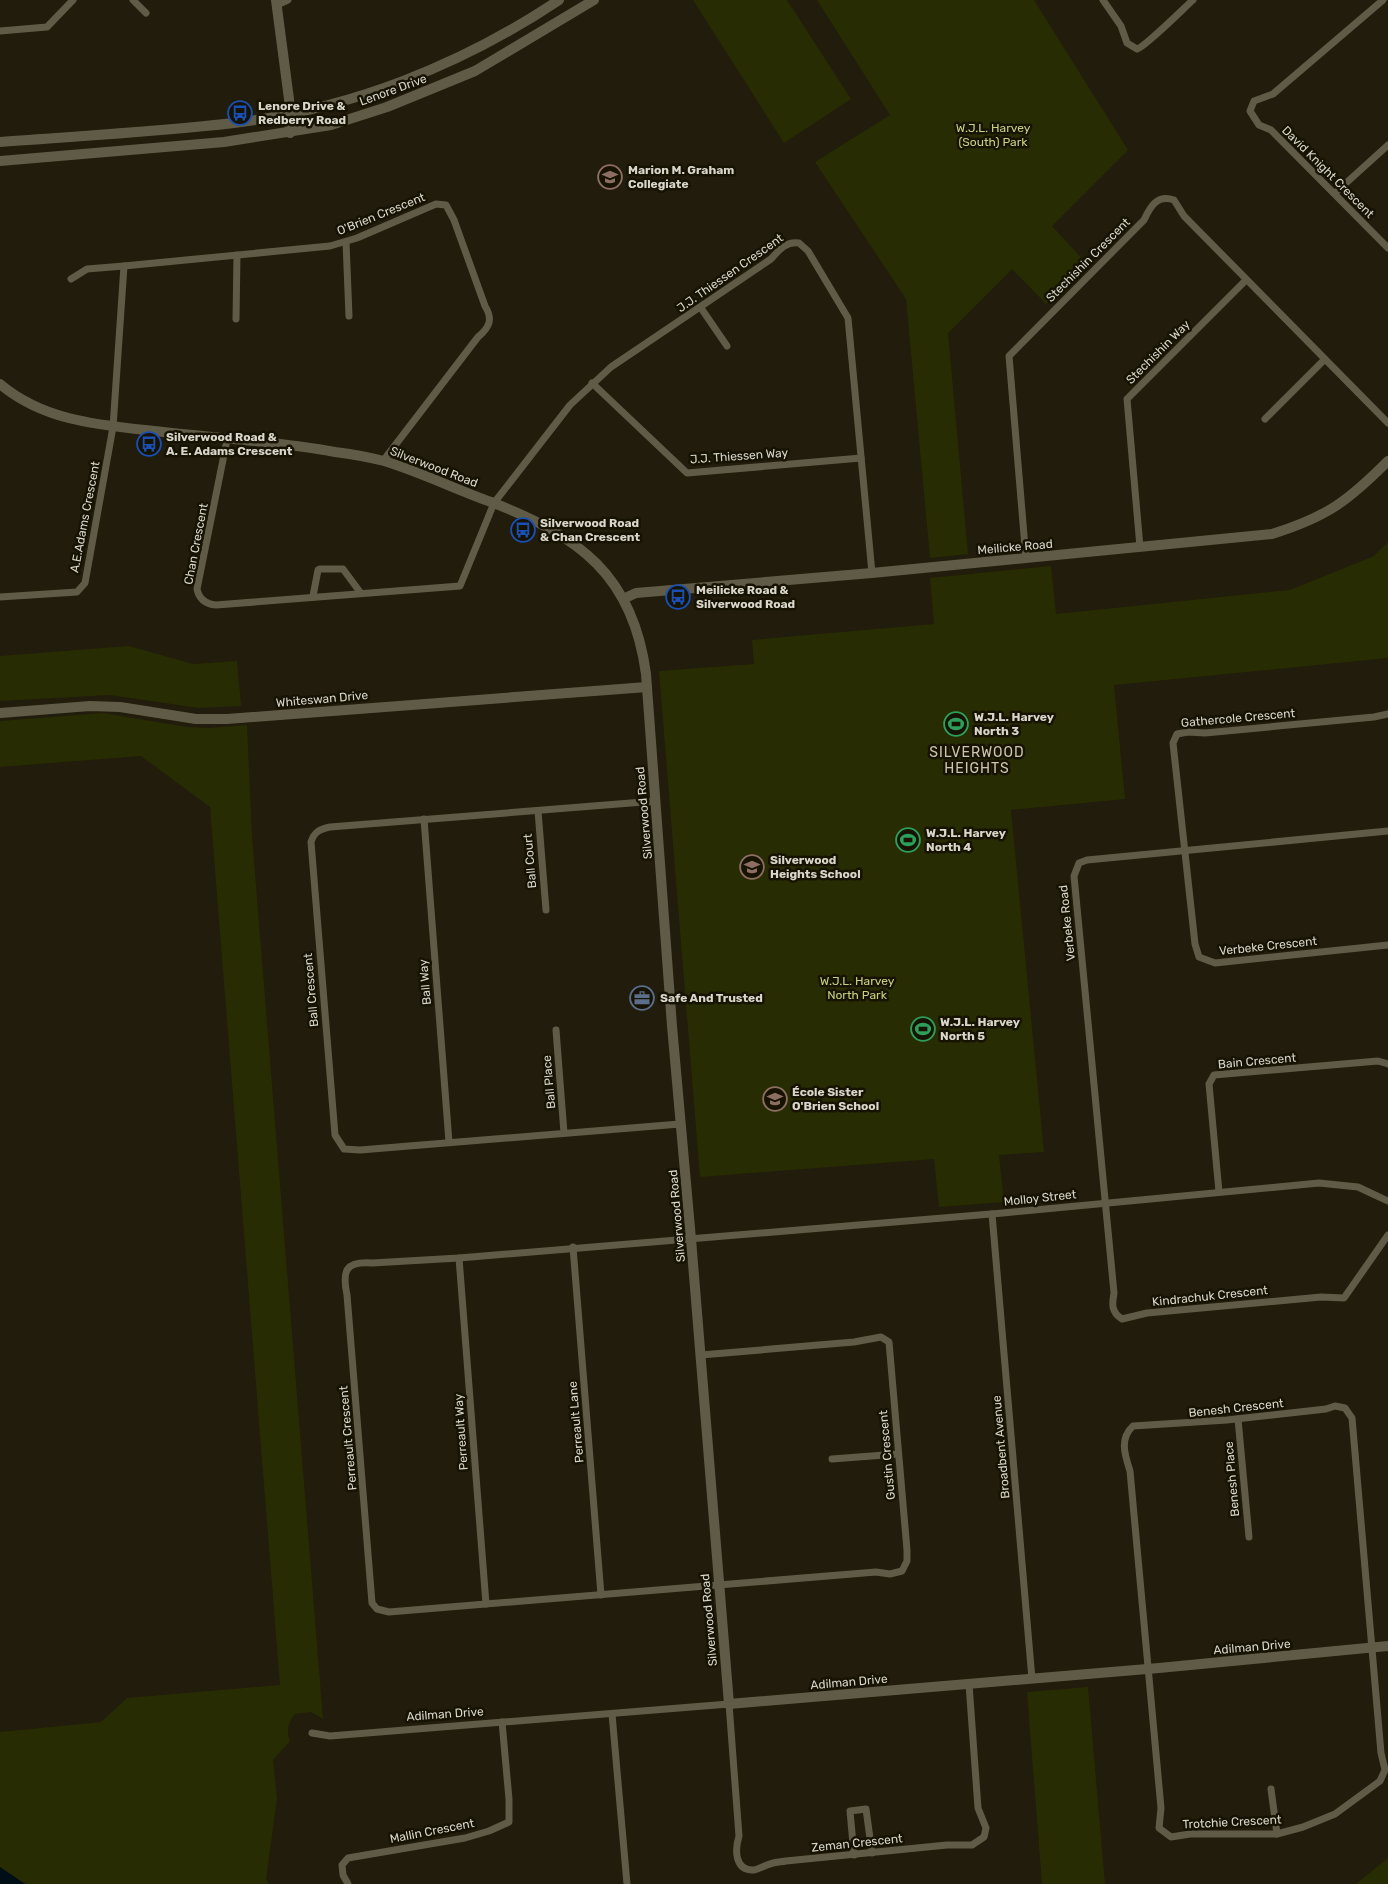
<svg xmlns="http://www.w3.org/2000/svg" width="1388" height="1884" viewBox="0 0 1388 1884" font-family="Rubik,sans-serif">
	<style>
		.green { fill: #282c03 }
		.water { fill: #000f15 }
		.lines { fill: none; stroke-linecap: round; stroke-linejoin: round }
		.street { stroke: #605b47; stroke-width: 7 }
		.secondary { stroke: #605b47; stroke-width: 10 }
		.labels { text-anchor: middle; stroke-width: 5; stroke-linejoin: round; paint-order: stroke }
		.street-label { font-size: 12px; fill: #d9d6cb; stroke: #171303 }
		.poi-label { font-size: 12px; font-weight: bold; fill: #d9d6cb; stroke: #171303; text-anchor: start }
		.park-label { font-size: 12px; fill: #c8d27f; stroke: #171303 }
		.neighbourhood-label { font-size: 14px; letter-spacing: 1px; fill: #ccc5b0; stroke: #171303 }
	</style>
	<rect width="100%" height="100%" fill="#211c0b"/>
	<g class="green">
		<polygon points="693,0 787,0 851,99 784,143"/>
		<polygon points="817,0 1034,0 1128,150 1052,226 1087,264 1046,304 1012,269 948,333 968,554 930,558 906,299 815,162 890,115"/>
		<polygon points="1388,542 1388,658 1114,685 1125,799 1011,810 1044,1152 999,1155 1004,1202 939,1207 934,1159 700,1177 659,671 754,664 752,640 934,624 930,578 1051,566 1056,614 1290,590 1374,556"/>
		<polygon points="129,646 193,664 237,661 241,706 199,708 110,695 0,701 0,656"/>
		<path d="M103 713 187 727 209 728 247 725 252 836 323 1719 311 1712 295 1714C288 1722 286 1732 290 1741L273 1760 277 1799 266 1879 269 1884H25L0 1867V1732L101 1722 127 1698 280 1685 210 807 141 756 0 767V721Z"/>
		<polygon points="1088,1687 1105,1884 1042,1884 1027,1692"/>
		<polygon points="1388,1858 1388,1884 1356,1884"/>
	</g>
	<polygon class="water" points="0,1867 25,1884 0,1884"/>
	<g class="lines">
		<g class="street">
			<polyline points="133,0 146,13"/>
			<path d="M1103 0 1121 26 1127 43 1137 49C1145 47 1184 8 1193 0"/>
			<polyline points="1383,0 1273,94 1254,101 1250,111 1259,125 1271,130 1388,248"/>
			<polyline points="277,5 288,0"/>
			<polyline points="0,31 47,27 73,0"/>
			<polyline points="1335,193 1388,145"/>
			<polyline points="346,242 349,316"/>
			<polyline points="71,279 87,269 124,266"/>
			<polyline points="701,308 727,346"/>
			<polyline points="236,319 237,255"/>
			<polyline points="592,383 687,473 861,458"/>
			<polyline points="1265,419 1324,360"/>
			<path d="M227 440 197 589C199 599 205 604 216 605L460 586 494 503 570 405 611 367 771 259C779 250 786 241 799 243L808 251 848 318 872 573"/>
			<polyline points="1140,547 1127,399 1246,280"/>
			<path d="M1026 559 1009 356 1144 220C1150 207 1157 194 1174 200L1184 216 1388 423"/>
			<polyline points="313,596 318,570 320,569 343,569 360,592"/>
			<path d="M0 597 77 592 85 583 113 427 124 266 330 246 357 238 436 204 446 205 454 220 485 306C493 319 490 327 478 337L383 461"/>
			<polyline points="1388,714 1374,717 1205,733 1188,732 1177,734 1173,743 1195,944 1199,957 1215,963 1388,945"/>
			<path d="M656 801 330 827C320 829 314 832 311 842L335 1135 344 1149 360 1150 680 1124"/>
			<polyline points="538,811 546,910"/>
			<polyline points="424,819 449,1142"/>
			<path d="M1388 831 1087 860 1079 863 1074 876 1114 1293C1112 1304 1111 1312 1122 1319L1147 1313 1321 1297 1344 1298 1388 1235"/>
			<polyline points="556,1030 564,1133"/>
			<polyline points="1219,1192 1209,1084 1214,1075 1378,1061 1388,1064"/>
			<polyline points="992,1214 1032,1679"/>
			<polyline points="573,1247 601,1595"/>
			<polyline points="459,1258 486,1604"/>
			<path d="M701 1355 854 1342 881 1337 889 1342 907 1550V1561L902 1571 890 1574 876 1572 389 1612 377 1609 372 1603 347 1295C342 1271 345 1261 372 1263L459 1258 1003 1213 1319 1183 1358 1187 1388 1201"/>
			<path d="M1335 1406 1345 1408 1352 1418 1381 1753 1385 1770 1380 1781 1335 1814 1303 1827 1277 1834H1190L1171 1837 1159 1828 1161 1808 1130 1471C1125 1455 1119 1439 1133 1426L1227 1420 1326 1409Z"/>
			<polyline points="1238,1419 1249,1537"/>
			<polyline points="832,1459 898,1454"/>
			<polyline points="612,1714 627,1884"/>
			<path d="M312 1733 330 1736 729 1704 739 1836C735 1849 734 1871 754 1870 760 1869 765 1865 770 1864 775 1862 781 1862 786 1861L947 1845H972L984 1837 986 1828 978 1808 969 1684"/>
			<polyline points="1271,1789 1277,1834"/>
			<polyline points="854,1855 850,1811 866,1809 872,1853"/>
			<polyline points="348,1884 343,1875 342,1865 348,1858 465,1838 489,1831 509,1822 509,1799 502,1722"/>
		</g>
		<g class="secondary">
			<polyline points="276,0 289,99 290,133"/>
			<path d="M0 142C78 136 156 132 234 123 351 109 462 65 559 0"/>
			<polyline points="0,161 224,142 331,125 387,107 475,71 594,0"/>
			<path d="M0 384C44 421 99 425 154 431 214 438 276 441 335 452 351 454 368 457 384 461 420 472 455 489 491 502 579 536 633 575 646 674L672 1026 691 1239 729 1704 1159 1668 1388 1646"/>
			<path d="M623 599 636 593 872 573 1272 534C1327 517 1348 501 1388 461"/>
			<polyline points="0,713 90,706 120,707 196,719 227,719 647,687"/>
		</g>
	</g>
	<defs>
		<g id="bus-ring" transform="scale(1.25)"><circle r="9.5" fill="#171303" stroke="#1a4fb4" stroke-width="1.5"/><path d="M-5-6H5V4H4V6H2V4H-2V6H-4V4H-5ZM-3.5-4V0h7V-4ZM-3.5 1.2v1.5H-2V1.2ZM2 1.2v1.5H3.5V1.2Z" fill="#1a4fb4"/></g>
		<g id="school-ring" transform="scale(1.25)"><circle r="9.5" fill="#171303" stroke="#8d6e63" stroke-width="1.5"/><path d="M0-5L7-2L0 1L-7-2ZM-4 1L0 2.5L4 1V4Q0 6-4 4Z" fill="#8d6e63"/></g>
		<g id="stadium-ring" transform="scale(1.25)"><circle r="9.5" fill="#171303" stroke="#2e9e5b" stroke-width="1.5"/><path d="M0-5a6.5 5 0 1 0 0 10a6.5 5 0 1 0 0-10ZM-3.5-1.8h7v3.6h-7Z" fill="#2e9e5b"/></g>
		<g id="office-ring" transform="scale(1.25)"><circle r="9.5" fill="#171303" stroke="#5c6f8a" stroke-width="1.5"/><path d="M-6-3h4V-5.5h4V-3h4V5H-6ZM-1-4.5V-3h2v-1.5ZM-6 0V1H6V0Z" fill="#5c6f8a"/></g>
	</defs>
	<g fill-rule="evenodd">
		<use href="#bus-ring" x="240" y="113"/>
		<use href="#school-ring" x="610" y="177"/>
		<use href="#bus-ring" x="149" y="444"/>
		<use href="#bus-ring" x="523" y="530"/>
		<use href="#bus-ring" x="678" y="597"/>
		<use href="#stadium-ring" x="956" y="724"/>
		<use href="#stadium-ring" x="908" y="840"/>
		<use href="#school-ring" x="752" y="867"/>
		<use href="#office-ring" x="642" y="998"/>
		<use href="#stadium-ring" x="923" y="1029"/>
		<use href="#school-ring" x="775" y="1099"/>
	</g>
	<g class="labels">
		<g class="street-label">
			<text transform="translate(393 90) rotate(-20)" y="4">Lenore Drive</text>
			<text transform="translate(1328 172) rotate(45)" y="4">David Knight Crescent</text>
			<text transform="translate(381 214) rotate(-22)" y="4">O'Brien Crescent</text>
			<text transform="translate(1088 260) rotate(-45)" y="4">Stechishin Crescent</text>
			<text transform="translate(730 273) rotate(-35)" y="4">J.J. Thiessen Crescent</text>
			<text transform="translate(1158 352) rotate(-45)" y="4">Stechishin Way</text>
			<text transform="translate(739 456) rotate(-4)" y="4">J.J. Thiessen Way</text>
			<text transform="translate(434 467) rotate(21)" y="4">Silverwood Road</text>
			<text transform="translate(85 517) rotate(-79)" y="4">A.E.Adams Crescent</text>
			<text transform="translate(196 544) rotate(-79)" y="4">Chan Crescent</text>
			<text transform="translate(1015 547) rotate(-5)" y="4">Meilicke Road</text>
			<text transform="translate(322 699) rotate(-5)" y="4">Whiteswan Drive</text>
			<text transform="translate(1238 718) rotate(-5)" y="4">Gathercole Crescent</text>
			<text transform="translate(644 813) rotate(-95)" y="4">Silverwood Road</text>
			<text transform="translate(530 861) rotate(-95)" y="4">Ball Court</text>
			<text transform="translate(1067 923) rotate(-96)" y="4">Verbeke Road</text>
			<text transform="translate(1268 946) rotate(-6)" y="4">Verbeke Crescent</text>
			<text transform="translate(425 982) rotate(-95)" y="4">Ball Way</text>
			<text transform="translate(311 990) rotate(-95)" y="4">Ball Crescent</text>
			<text transform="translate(1257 1061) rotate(-5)" y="4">Bain Crescent</text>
			<text transform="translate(549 1082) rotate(-95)" y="4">Ball Place</text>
			<text transform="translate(1040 1198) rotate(-6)" y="4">Molloy Street</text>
			<text transform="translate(677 1216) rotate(-95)" y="4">Silverwood Road</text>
			<text transform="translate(1210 1296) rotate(-6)" y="4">Kindrachuk Crescent</text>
			<text transform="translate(1236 1408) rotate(-6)" y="4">Benesh Crescent</text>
			<text transform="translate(576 1422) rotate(-95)" y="4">Perreault Lane</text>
			<text transform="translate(461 1432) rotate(-94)" y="4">Perreault Way</text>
			<text transform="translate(348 1438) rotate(-95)" y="4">Perreault Crescent</text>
			<text transform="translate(1001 1447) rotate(-95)" y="4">Broadbent Avenue</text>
			<text transform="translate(887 1455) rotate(-95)" y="4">Gustin Crescent</text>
			<text transform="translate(1232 1479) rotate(-95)" y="4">Benesh Place</text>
			<text transform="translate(709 1620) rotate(-95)" y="4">Silverwood Road</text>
			<text transform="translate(1252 1647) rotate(-5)" y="4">Adilman Drive</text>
			<text transform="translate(849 1682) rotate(-5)" y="4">Adilman Drive</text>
			<text transform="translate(445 1714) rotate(-4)" y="4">Adilman Drive</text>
			<text transform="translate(1232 1822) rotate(-3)" y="4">Trotchie Crescent</text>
			<text transform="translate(432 1831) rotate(-11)" y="4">Mallin Crescent</text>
			<text transform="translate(857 1843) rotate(-6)" y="4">Zeman Crescent</text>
		</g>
		<g class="poi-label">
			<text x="258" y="110">Lenore Drive &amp;<tspan x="258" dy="14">Redberry Road</tspan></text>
			<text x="628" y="174">Marion M. Graham<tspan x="628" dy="14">Collegiate</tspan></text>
			<text x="166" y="441">Silverwood Road &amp;<tspan x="166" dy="14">A. E. Adams Crescent</tspan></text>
			<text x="540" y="527">Silverwood Road<tspan x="540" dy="14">&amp; Chan Crescent</tspan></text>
			<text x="696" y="594">Meilicke Road &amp;<tspan x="696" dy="14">Silverwood Road</tspan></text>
			<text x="974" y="721">W.J.L. Harvey<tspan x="974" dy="14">North 3</tspan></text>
			<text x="926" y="837">W.J.L. Harvey<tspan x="926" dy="14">North 4</tspan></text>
			<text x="770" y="864">Silverwood<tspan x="770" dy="14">Heights School</tspan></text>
			<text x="660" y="1002">Safe And Trusted</text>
			<text x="940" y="1026">W.J.L. Harvey<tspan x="940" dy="14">North 5</tspan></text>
			<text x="792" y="1096">École Sister<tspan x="792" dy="14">O'Brien School</tspan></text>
		</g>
		<g class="park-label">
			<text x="993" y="132">W.J.L. Harvey<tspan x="993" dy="14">(South) Park</tspan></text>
			<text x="857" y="985">W.J.L. Harvey<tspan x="857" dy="14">North Park</tspan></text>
		</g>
		<g class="neighbourhood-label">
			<text x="977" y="757">SILVERWOOD<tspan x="977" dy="16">HEIGHTS</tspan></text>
		</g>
	</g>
</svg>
